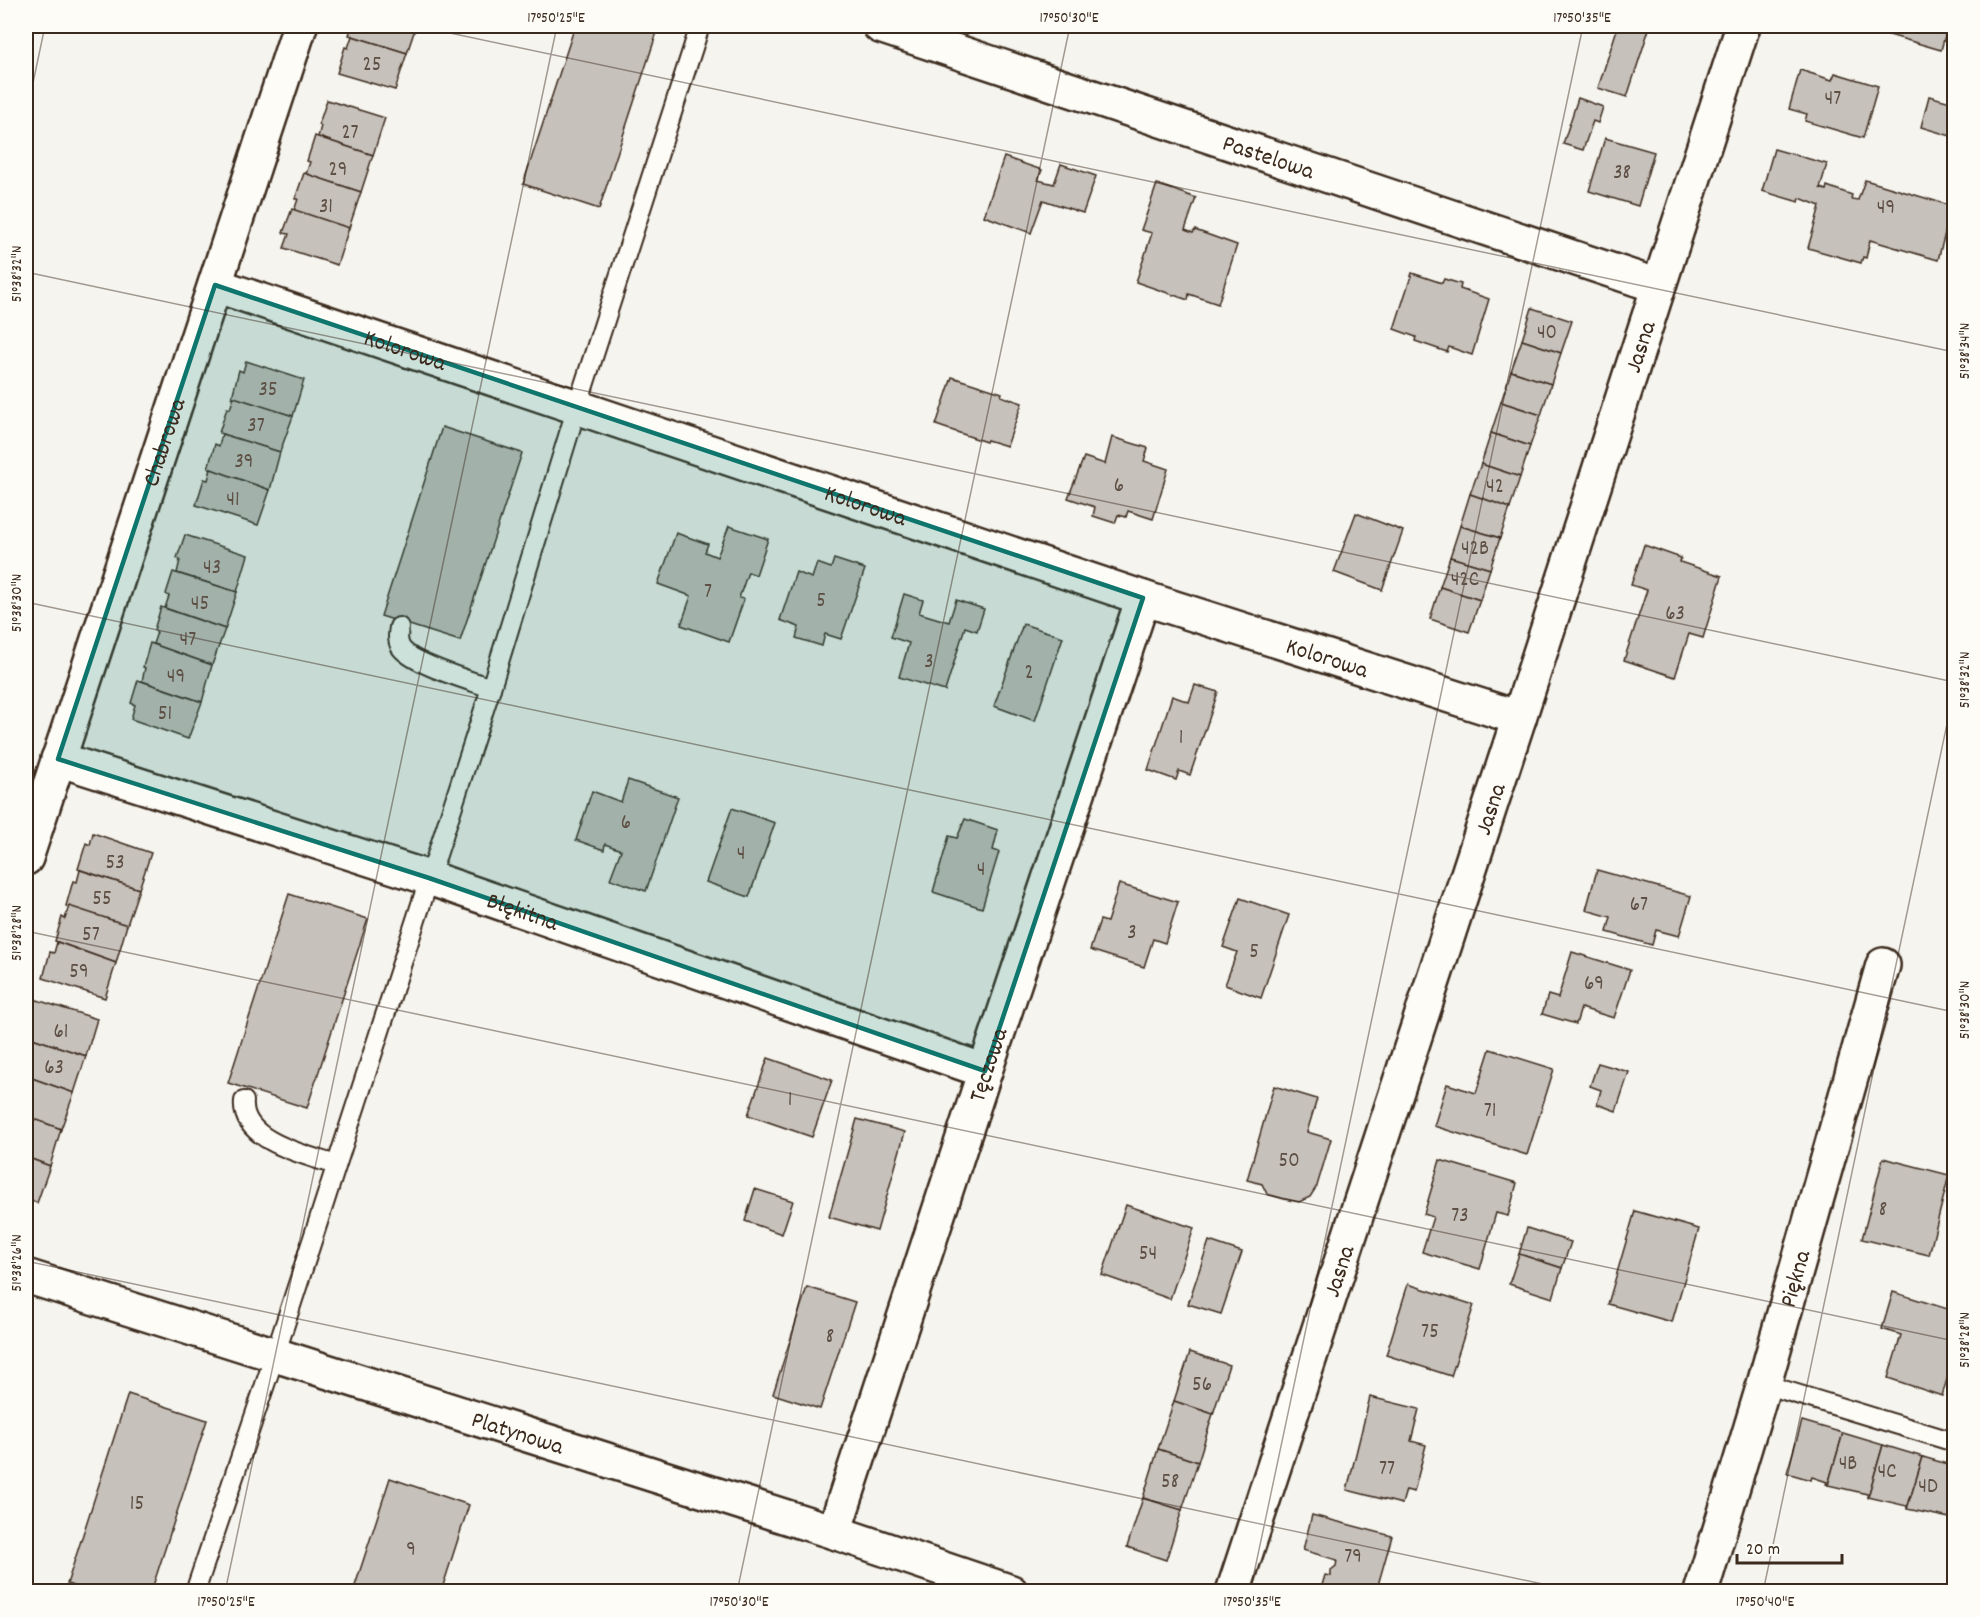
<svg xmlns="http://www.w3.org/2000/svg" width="1980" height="1617" viewBox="0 0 1980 1617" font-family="Dekko,sans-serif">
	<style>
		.building { fill: #c7c1bb; stroke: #3b2a1e; stroke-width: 1.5 }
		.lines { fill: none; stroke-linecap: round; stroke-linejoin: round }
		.service-casing { stroke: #3b2a1e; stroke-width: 22 }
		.minor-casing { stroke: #3b2a1e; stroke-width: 38 }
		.service { stroke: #fdfcf7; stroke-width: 18 }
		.minor { stroke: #fdfcf7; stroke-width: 33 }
		.marked { fill: #0f766e; fill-opacity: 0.2; stroke: #0f766e; stroke-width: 4.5; stroke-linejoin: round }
		.ticks { fill: none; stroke: #3b2a1e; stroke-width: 1.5; stroke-opacity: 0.45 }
		.labels { text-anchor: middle; stroke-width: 4.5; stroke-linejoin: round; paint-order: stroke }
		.number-label { font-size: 21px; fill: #5e5045 }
		.street-label { font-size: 24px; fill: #3b2a1e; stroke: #fdfcf7 }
		.neatline { fill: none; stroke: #3b2a1e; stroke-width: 2 }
		.ticks-label { font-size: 15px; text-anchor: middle; fill: #3b2a1e }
	</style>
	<rect width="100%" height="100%" fill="#f5f4ee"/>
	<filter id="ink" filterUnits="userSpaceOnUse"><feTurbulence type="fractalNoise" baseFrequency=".0167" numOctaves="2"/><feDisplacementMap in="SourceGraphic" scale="12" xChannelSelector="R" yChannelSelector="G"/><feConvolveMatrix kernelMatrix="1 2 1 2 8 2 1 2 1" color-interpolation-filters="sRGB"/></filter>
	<g filter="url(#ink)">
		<g class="building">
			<polygon points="352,26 416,26 407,53 349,35"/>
			<polygon points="575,26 659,26 599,209 523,184"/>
			<polygon points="1618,26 1650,26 1627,97 1598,88"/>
			<polygon points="1881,26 1952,26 1946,32 1941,50 1879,32"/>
			<polygon points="352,36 407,53 395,90 337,73 345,47 348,48"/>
			<polygon points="1800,70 1832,80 1835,73 1878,86 1863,138 1805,121 1807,114 1789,109"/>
			<polygon points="1929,96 1954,103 1954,137 1921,127"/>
			<polygon points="1578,98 1603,107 1598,123 1593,121 1583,150 1563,144"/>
			<polygon points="327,100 385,118 373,155 318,137 321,126 319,124"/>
			<polygon points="315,136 373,155 361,192 306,174 310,162 307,161"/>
			<polygon points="1605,138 1654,152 1638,206 1589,191"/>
			<polygon points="1774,149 1827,164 1820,188 1826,190 1827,186 1852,195 1851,199 1858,200 1865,180 1952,206 1938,260 1870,240 1866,258 1863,257 1861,263 1808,248 1820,206 1800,198 1799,202 1762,191"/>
			<polygon points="1004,157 1042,170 1038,180 1054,184 1061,164 1096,176 1083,213 1043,200 1031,233 984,216"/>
			<polygon points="304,173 361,192 349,228 294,211 298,199 295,199"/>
			<polygon points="1157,184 1196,198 1185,230 1193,233 1195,230 1237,245 1218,304 1189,294 1188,300 1136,282 1152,233 1141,230"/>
			<polygon points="292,209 349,228 337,265 284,248 289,234 283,233"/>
			<polygon points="1412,273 1442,283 1444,279 1461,284 1460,289 1489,299 1472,355 1449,347 1447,352 1415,341 1416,337 1394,329"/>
			<polygon points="1532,308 1572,321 1561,353 1522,340"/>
			<polygon points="1522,340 1561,353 1551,384 1511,371"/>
			<polygon points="246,361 304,380 293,416 232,397 239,370 243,372"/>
			<polygon points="1511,371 1551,384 1541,415 1501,402"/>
			<polygon points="952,377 1002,393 1001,396 1022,403 1007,446 987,440 986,442 936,425"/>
			<polygon points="234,397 293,416 280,452 219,433 227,408 230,409"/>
			<polygon points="1501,402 1541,415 1530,446 1491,433"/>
			<polygon points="442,427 522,453 460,641 381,616"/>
			<polygon points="1491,433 1530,446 1520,477 1481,464"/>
			<polygon points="222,434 280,452 270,490 208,468 215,444 219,446"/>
			<polygon points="1112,437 1148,448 1144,461 1168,469 1153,519 1128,511 1126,517 1118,515 1115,523 1093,516 1095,507 1068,498 1084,457 1105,464"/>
			<polygon points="1481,464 1520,477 1510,508 1470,494"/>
			<polygon points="211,469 270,490 258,525 196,505 204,479 208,480"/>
			<polygon points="1470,494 1510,508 1500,538 1460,526"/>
			<polygon points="1356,513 1403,531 1382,590 1334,572"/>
			<polygon points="729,526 768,539 756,575 748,572 739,598 744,599 729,642 681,625 691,596 658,584 676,533 708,544 705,552 717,557"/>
			<polygon points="1460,526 1500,538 1490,569 1450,557"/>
			<polygon points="185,535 248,555 237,592 177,573 180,560 177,558"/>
			<polygon points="1644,545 1681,558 1680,562 1722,576 1703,638 1689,634 1675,677 1624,660 1647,590 1631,585"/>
			<polygon points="1450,557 1490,569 1480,600 1440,587"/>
			<polygon points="834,559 865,569 841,639 825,634 822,646 796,638 799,627 780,620 796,572 812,578 817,563 831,568"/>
			<polygon points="173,572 237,592 225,629 165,608 169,596 166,594"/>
			<polygon points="1440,587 1480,600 1469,632 1430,619"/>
			<polygon points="904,594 923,600 919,613 949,622 956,600 984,609 977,631 965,627 945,691 899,677 909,643 891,637"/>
			<polygon points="161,607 225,629 212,665 153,644 157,632 154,630"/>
			<polygon points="1023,624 1063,637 1035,721 994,706"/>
			<polygon points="150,643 212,665 202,702 142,681 145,668 143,667"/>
			<polygon points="138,680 202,702 188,739 131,719 135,705 131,703"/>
			<polygon points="1195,685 1218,692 1190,775 1179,771 1176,780 1148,770 1172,696 1189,702"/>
			<polygon points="628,780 678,797 646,891 610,879 621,850 605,844 604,850 576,840 592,791 621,802"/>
			<polygon points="732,808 775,823 749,897 706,882"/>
			<polygon points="965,819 998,830 993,850 999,852 982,908 933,892 949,836 957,838"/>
			<polygon points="93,833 151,853 139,889 78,869 86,843 90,845"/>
			<polygon points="80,870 139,889 127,925 66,906 73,881 77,882"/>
			<polygon points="1597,870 1691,896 1679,936 1656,930 1652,945 1607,932 1611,917 1586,910"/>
			<polygon points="1119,884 1178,902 1165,943 1153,939 1144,967 1090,950 1100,920 1107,922"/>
			<polygon points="289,894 368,919 307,1108 228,1083"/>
			<polygon points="1240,898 1289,915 1261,998 1225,985 1237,952 1223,947"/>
			<polygon points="69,906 127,925 116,963 55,941 62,917 65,919"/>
			<polygon points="57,942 116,963 105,998 43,978 50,952 54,953"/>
			<polygon points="1572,952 1630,970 1614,1018 1581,1008 1576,1024 1542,1014 1548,995 1558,998"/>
			<polygon points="34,999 97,1019 86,1056 26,1036 29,1024 26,1022"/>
			<polygon points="26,1036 86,1056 74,1093 26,1076"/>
			<polygon points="1490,1049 1554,1069 1527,1155 1434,1126 1447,1084 1476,1093"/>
			<polygon points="768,1058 832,1080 812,1137 748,1115"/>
			<polygon points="1598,1063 1629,1072 1616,1111 1597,1104 1601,1090 1590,1086"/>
			<polygon points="26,1076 74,1093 61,1129 26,1116"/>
			<polygon points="1274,1086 1317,1099 1307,1132 1331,1139 1317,1186 1310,1197 1299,1202 1284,1199 1267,1194 1262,1184 1247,1180"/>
			<polygon points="26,1116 61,1129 50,1166 26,1157"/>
			<polygon points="857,1119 905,1132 877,1231 829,1217"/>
			<polygon points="26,1157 50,1166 37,1203 26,1199"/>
			<polygon points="1883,1158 1949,1175 1929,1255 1862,1239"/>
			<polygon points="1440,1160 1517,1183 1508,1216 1496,1213 1480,1269 1422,1252 1433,1217 1424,1214"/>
			<polygon points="755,1189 793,1201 782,1234 745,1221"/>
			<polygon points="1126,1205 1194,1228 1170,1299 1102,1275"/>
			<polygon points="1635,1211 1699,1229 1672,1322 1608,1304"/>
			<polygon points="1527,1228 1571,1242 1562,1268 1519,1254"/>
			<polygon points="1209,1241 1242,1252 1221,1314 1188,1304"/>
			<polygon points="1519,1254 1562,1268 1553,1298 1509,1284"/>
			<polygon points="1408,1284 1474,1305 1451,1376 1386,1355"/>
			<polygon points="807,1287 855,1302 820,1409 773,1394"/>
			<polygon points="1893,1292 1954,1311 1954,1356 1942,1396 1888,1378 1901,1335 1882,1329"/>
			<polygon points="1190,1352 1229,1365 1213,1414 1174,1401"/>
			<polygon points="128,1394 207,1420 151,1592 92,1592 67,1584"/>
			<polygon points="1370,1397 1419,1409 1411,1441 1426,1445 1414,1492 1406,1490 1402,1504 1347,1490"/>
			<polygon points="1174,1401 1213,1414 1198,1462 1158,1449"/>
			<polygon points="1802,1421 1843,1433 1828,1485 1826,1484 1827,1482 1812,1477 1811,1480 1787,1473"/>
			<polygon points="1843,1433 1883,1445 1868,1497 1867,1494 1828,1485"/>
			<polygon points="1883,1445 1923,1457 1907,1509 1907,1506 1868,1497"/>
			<polygon points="1158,1449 1198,1462 1182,1510 1143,1498"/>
			<polygon points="1923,1457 1954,1466 1954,1502 1950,1518 1907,1509"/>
			<polygon points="390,1478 469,1505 441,1592 353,1592"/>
			<polygon points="1143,1498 1182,1510 1166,1560 1127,1547"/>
			<polygon points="1312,1515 1392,1536 1376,1592 1320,1592 1325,1575 1331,1576 1331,1570 1336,1566 1337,1560 1303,1550"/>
		</g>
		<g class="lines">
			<g class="service-casing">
				<g id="service">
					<path d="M399 627C398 634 397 640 400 646 408 663 472 681 491 688"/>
					<path d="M244 1101C240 1141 306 1155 336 1165"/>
					<polyline points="1764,1384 1954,1442"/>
					<polyline points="195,1592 275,1355 491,688 577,407 700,26"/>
				</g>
			</g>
			<g class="minor-casing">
				<g id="minor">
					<path id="s1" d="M880 26 1658 286"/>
					<path id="s2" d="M215 285 1143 598 1519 718"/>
					<path id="s3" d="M58 759 429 878 985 1071"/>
					<path id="s4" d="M26 858 300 26"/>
					<path id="s5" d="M26 1276 834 1532 1011 1592"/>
					<path id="s6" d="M834 1532 985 1071 1143 598"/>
					<path id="s7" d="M1233 1592 1519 718 1743 26"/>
					<path id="s8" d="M1701 1592 1764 1384 1883 965"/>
				</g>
			</g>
			<use href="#service" class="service"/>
			<use href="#minor" class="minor"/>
		</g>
	</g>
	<path class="marked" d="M215 285 1143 598 985 1071 429 878 58 759Z"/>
	<path class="ticks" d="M417 26 1954 352M26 116 45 26M26 272 1954 682M26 602 1954 1012M26 931 1954 1341M26 1261 1580 1592M26 1591 29 1592M225 1592 557 26M737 1592 1070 26M1250 1592 1583 26M1763 1592 1954 691"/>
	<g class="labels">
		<g class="number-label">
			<text x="372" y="70">25</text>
			<text x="1833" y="104">47</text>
			<text x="350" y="138">27</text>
			<text x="338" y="175">29</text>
			<text x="1622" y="178">38</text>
			<text x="326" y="212">31</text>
			<text x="1886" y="213">49</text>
			<text x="1547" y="338">40</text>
			<text x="268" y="395">35</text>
			<text x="256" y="431">37</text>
			<text x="244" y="467">39</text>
			<text x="1119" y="491">6</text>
			<text x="1495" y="492">42</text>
			<text x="233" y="505">41</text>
			<text x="1475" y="554">42B</text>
			<text x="212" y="573">43</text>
			<text x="1465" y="585">42C</text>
			<text x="708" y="597">7</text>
			<text x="821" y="606">5</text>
			<text x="200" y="609">45</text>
			<text x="1675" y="619">63</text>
			<text x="188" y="645">47</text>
			<text x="929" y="667">3</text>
			<text x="1029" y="678">2</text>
			<text x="176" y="682">49</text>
			<text x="165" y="719">51</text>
			<text x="1181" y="743">1</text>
			<text x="626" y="828">6</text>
			<text x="741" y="859">4</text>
			<text x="115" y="868">53</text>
			<text x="981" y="875">4</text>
			<text x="102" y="904">55</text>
			<text x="1639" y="910">67</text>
			<text x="1132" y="938">3</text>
			<text x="91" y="940">57</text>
			<text x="1254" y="957">5</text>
			<text x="79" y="977">59</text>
			<text x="1594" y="989">69</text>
			<text x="61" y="1037">61</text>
			<text x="54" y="1073">63</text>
			<text x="790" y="1105">1</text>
			<text x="1490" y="1116">71</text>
			<text x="1289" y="1166">50</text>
			<text x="1883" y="1215">8</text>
			<text x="1460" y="1221">73</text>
			<text x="1148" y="1259">54</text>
			<text x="1430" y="1337">75</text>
			<text x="830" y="1342">8</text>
			<text x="1202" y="1390">56</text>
			<text x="1848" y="1469">4B</text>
			<text x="1387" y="1474">77</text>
			<text x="1887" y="1477">4C</text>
			<text x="1170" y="1487">58</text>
			<text x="1928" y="1492">4D</text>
			<text x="137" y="1509">15</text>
			<text x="411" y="1555">9</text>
			<text x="1353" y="1562">79</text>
		</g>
		<g class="street-label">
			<text dy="8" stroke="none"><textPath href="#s1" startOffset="410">Pastelowa</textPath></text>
			<text dy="8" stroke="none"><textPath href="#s7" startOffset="1310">Jasna</textPath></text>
			<text dy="8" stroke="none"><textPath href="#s2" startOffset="201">Kolorowa</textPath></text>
			<text dy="8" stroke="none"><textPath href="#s4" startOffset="438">Chabrowa</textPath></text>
			<text dy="8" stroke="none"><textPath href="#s2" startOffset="687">Kolorowa</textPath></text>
			<text dy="8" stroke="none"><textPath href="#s2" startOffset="1173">Kolorowa</textPath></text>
			<text dy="8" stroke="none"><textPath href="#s7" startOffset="824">Jasna</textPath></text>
			<text dy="8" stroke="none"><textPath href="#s3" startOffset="489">Błękitna</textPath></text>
			<text dy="8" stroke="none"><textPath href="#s6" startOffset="492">Tęczowa</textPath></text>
			<text dy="8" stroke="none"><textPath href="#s7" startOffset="338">Jasna</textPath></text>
			<text dy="8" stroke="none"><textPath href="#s8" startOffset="327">Piękna</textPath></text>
			<text dy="8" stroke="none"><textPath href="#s5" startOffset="516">Platynowa</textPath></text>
		</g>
	</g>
	<rect width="1980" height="1617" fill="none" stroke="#fdfcf7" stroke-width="66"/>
	<path d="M1737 1554v9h105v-9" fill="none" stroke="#3b2a1e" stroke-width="3"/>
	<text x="1746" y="1554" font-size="18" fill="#3b2a1e" stroke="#fdfcf7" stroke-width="4.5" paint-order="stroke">20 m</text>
	<rect x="33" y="33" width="1914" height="1551" class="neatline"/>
	<g class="ticks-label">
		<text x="556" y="22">17°50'25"E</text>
		<text x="1069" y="22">17°50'30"E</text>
		<text x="1582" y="22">17°50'35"E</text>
		<text transform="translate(16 274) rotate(-90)" y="5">51°38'32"N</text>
		<text transform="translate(1964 351) rotate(-90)" y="5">51°38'34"N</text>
		<text transform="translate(16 603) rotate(-90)" y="5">51°38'30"N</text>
		<text transform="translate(1964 680) rotate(-90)" y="5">51°38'32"N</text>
		<text transform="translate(16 933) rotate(-90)" y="5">51°38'28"N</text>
		<text transform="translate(1964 1010) rotate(-90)" y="5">51°38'30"N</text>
		<text transform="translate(16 1263) rotate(-90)" y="5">51°38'26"N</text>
		<text transform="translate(1964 1340) rotate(-90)" y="5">51°38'28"N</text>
		<text x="226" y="1606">17°50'25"E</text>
		<text x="739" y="1606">17°50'30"E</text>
		<text x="1252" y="1606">17°50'35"E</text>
		<text x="1765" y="1606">17°50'40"E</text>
	</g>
</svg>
